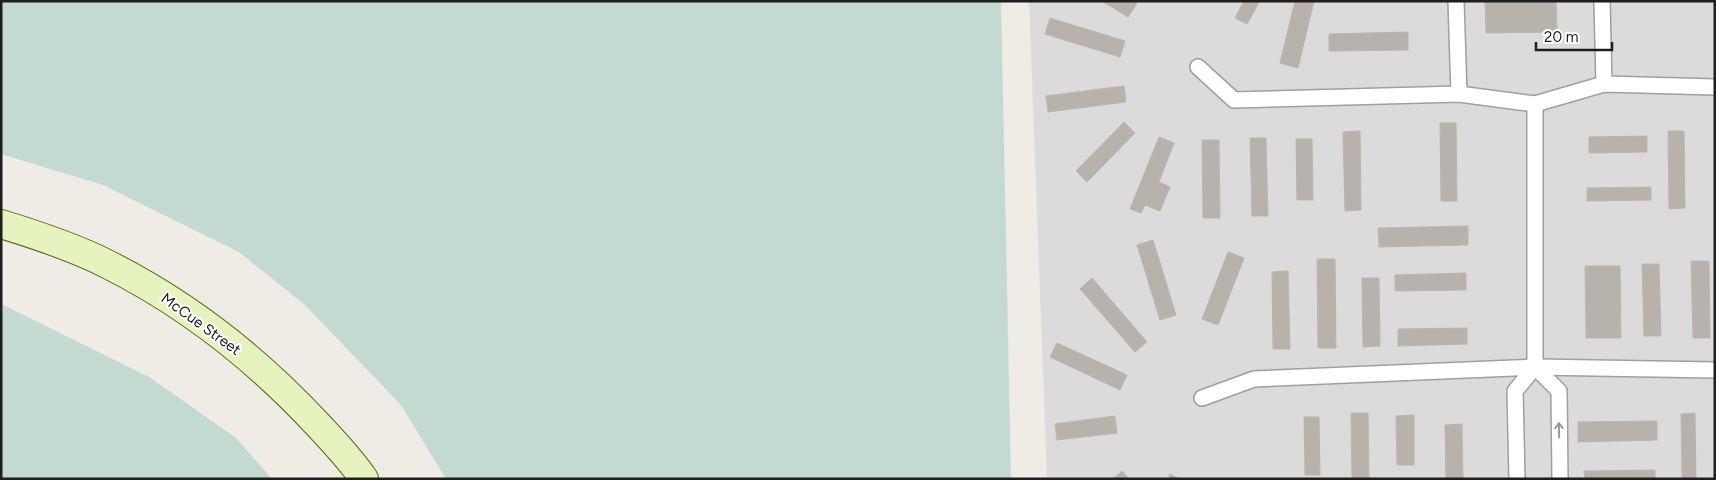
<svg xmlns="http://www.w3.org/2000/svg" width="1716" height="480" viewBox="0 0 1716 480" font-family="Figtree,sans-serif">
	<style>
		.residential { fill: #dcdbdb }
		.wetland { fill: #c3dad3 }
		.building { fill: #b7b2ab; stroke: #beb5a9 }
		.lines { fill: none; stroke-linecap: round; stroke-linejoin: round }
		.lane-casing { stroke: #9f9f9f; stroke-width: 18 }
		.secondary-casing { stroke: #516910; stroke-width: 30 }
		.lane { stroke: #fff; stroke-width: 15 }
		.secondary { stroke: #e7f3be; stroke-width: 28 }
		.oneway { stroke: #9a9a9a }
		.labels { text-anchor: middle; stroke-width: 4; stroke-linejoin: round; paint-order: stroke }
		.street-label { font-size: 15px; fill: #1e1e1e; stroke: #fff }
	</style>
	<rect width="100%" height="100%" fill="#eeece5"/>
	<polygon class="residential" points="1029,1 1715,1 1715,479 1047,479"/>
	<g class="wetland">
		<polygon points="1,1 1001,1 1011,479 446,479 401,405 305,305 239,252 103,185 1,154"/>
		<polygon points="1,304 149,377 236,438 272,479 1,479"/>
	</g>
	<g class="building">
		<polygon points="1102,1 1134,1 1137,3 1128,17"/>
		<polygon points="1244,1 1260,1 1247,24 1235,18"/>
		<polygon points="1295,1 1314,1 1298,68 1280,63"/>
		<polygon points="1485,1 1556,1 1557,32 1486,33"/>
		<polygon points="1050,18 1125,41 1120,57 1045,34"/>
		<polygon points="1408,32 1408,50 1329,51 1329,34"/>
		<polygon points="1124,86 1126,102 1048,112 1046,96"/>
		<polygon points="1124,122 1135,133 1087,182 1076,171"/>
		<polygon points="1440,123 1456,123 1457,201 1441,201"/>
		<polygon points="1360,131 1361,210 1345,211 1343,132"/>
		<polygon points="1668,131 1684,131 1685,208 1669,209"/>
		<polygon points="1647,136 1647,152 1589,153 1589,137"/>
		<polygon points="1159,137 1174,143 1159,182 1170,187 1160,211 1145,205 1141,213 1130,209"/>
		<polygon points="1250,138 1266,138 1268,216 1252,216"/>
		<polygon points="1296,139 1312,139 1313,200 1297,200"/>
		<polygon points="1202,140 1219,140 1220,218 1203,218"/>
		<polygon points="1651,187 1651,200 1587,201 1587,188"/>
		<polygon points="1468,226 1468,245 1379,247 1378,228"/>
		<polygon points="1153,240 1176,315 1160,320 1137,245"/>
		<polygon points="1228,252 1244,258 1218,325 1202,319"/>
		<polygon points="1317,259 1335,259 1336,348 1318,348"/>
		<polygon points="1691,261 1709,261 1710,338 1693,338"/>
		<polygon points="1642,264 1659,264 1661,336 1644,336"/>
		<polygon points="1585,266 1620,266 1621,338 1586,338"/>
		<polygon points="1288,271 1290,349 1273,349 1272,272"/>
		<polygon points="1466,273 1466,290 1395,291 1395,275"/>
		<polygon points="1092,278 1147,342 1135,352 1080,289"/>
		<polygon points="1362,278 1379,278 1380,346 1363,347"/>
		<polygon points="1467,328 1467,344 1398,346 1398,329"/>
		<polygon points="1057,343 1127,375 1120,390 1050,357"/>
		<polygon points="1351,413 1368,413 1369,479 1352,479"/>
		<polygon points="1695,413 1696,479 1682,479 1681,414"/>
		<polygon points="1414,415 1414,465 1397,465 1396,416"/>
		<polygon points="1115,416 1117,433 1057,440 1055,424"/>
		<polygon points="1304,417 1319,417 1320,475 1305,475"/>
		<polygon points="1657,421 1657,440 1578,442 1578,422"/>
		<polygon points="1462,424 1463,479 1446,479 1445,425"/>
		<polygon points="1655,470 1655,479 1585,479 1584,471"/>
		<polygon points="1122,471 1129,479 1113,479"/>
		<polygon points="1170,474 1179,479 1168,479"/>
	</g>
	<g class="lines">
		<g class="lane-casing">
			<g id="lane">
				<polyline points="1456,1 1459,94"/>
				<polyline points="1602,1 1604,84"/>
				<polyline points="1198,67 1234,100 1459,94 1535,104 1604,84 1715,87"/>
				<polyline points="1535,367 1559,391 1560,479"/>
				<polyline points="1202,398 1254,379 1535,367 1715,370"/>
				<polyline points="1517,479 1515,391 1535,367 1535,104"/>
			</g>
		</g>
		<g class="secondary-casing">
			<path id="secondary" d="M1 224C37 235 74 247 107 264 187 304 260 362 320 427 336 444 351 460 364 479"/>
		</g>
		<use href="#lane" class="lane"/>
		<use href="#secondary" class="secondary"/>
	</g>
	<defs><path id="oneway-shaft" d="M-6 0H5M1.5-3L5.5 0L1.5 3" fill="none" stroke-width="1.6" stroke-linecap="round" stroke-linejoin="round" transform="scale(1.25)"/></defs>
	<use class="oneway" href="#oneway-shaft" transform="translate(1559 430) rotate(-91)"/>
	<g class="labels">
		<g class="street-label">
			<text transform="translate(201 324) rotate(36)" y="5">McCue Street</text>
		</g>
	</g>
	<rect width="1716" height="480" fill="none" stroke="#1e1e1e" stroke-width="5"/>
	<path d="M1536 42v8h76v-8" fill="none" stroke="#1e1e1e" stroke-width="2.5"/>
	<text x="1544" y="42" font-size="15" fill="#1e1e1e" stroke="#ffffff" stroke-width="4" paint-order="stroke">20 m</text>
</svg>
